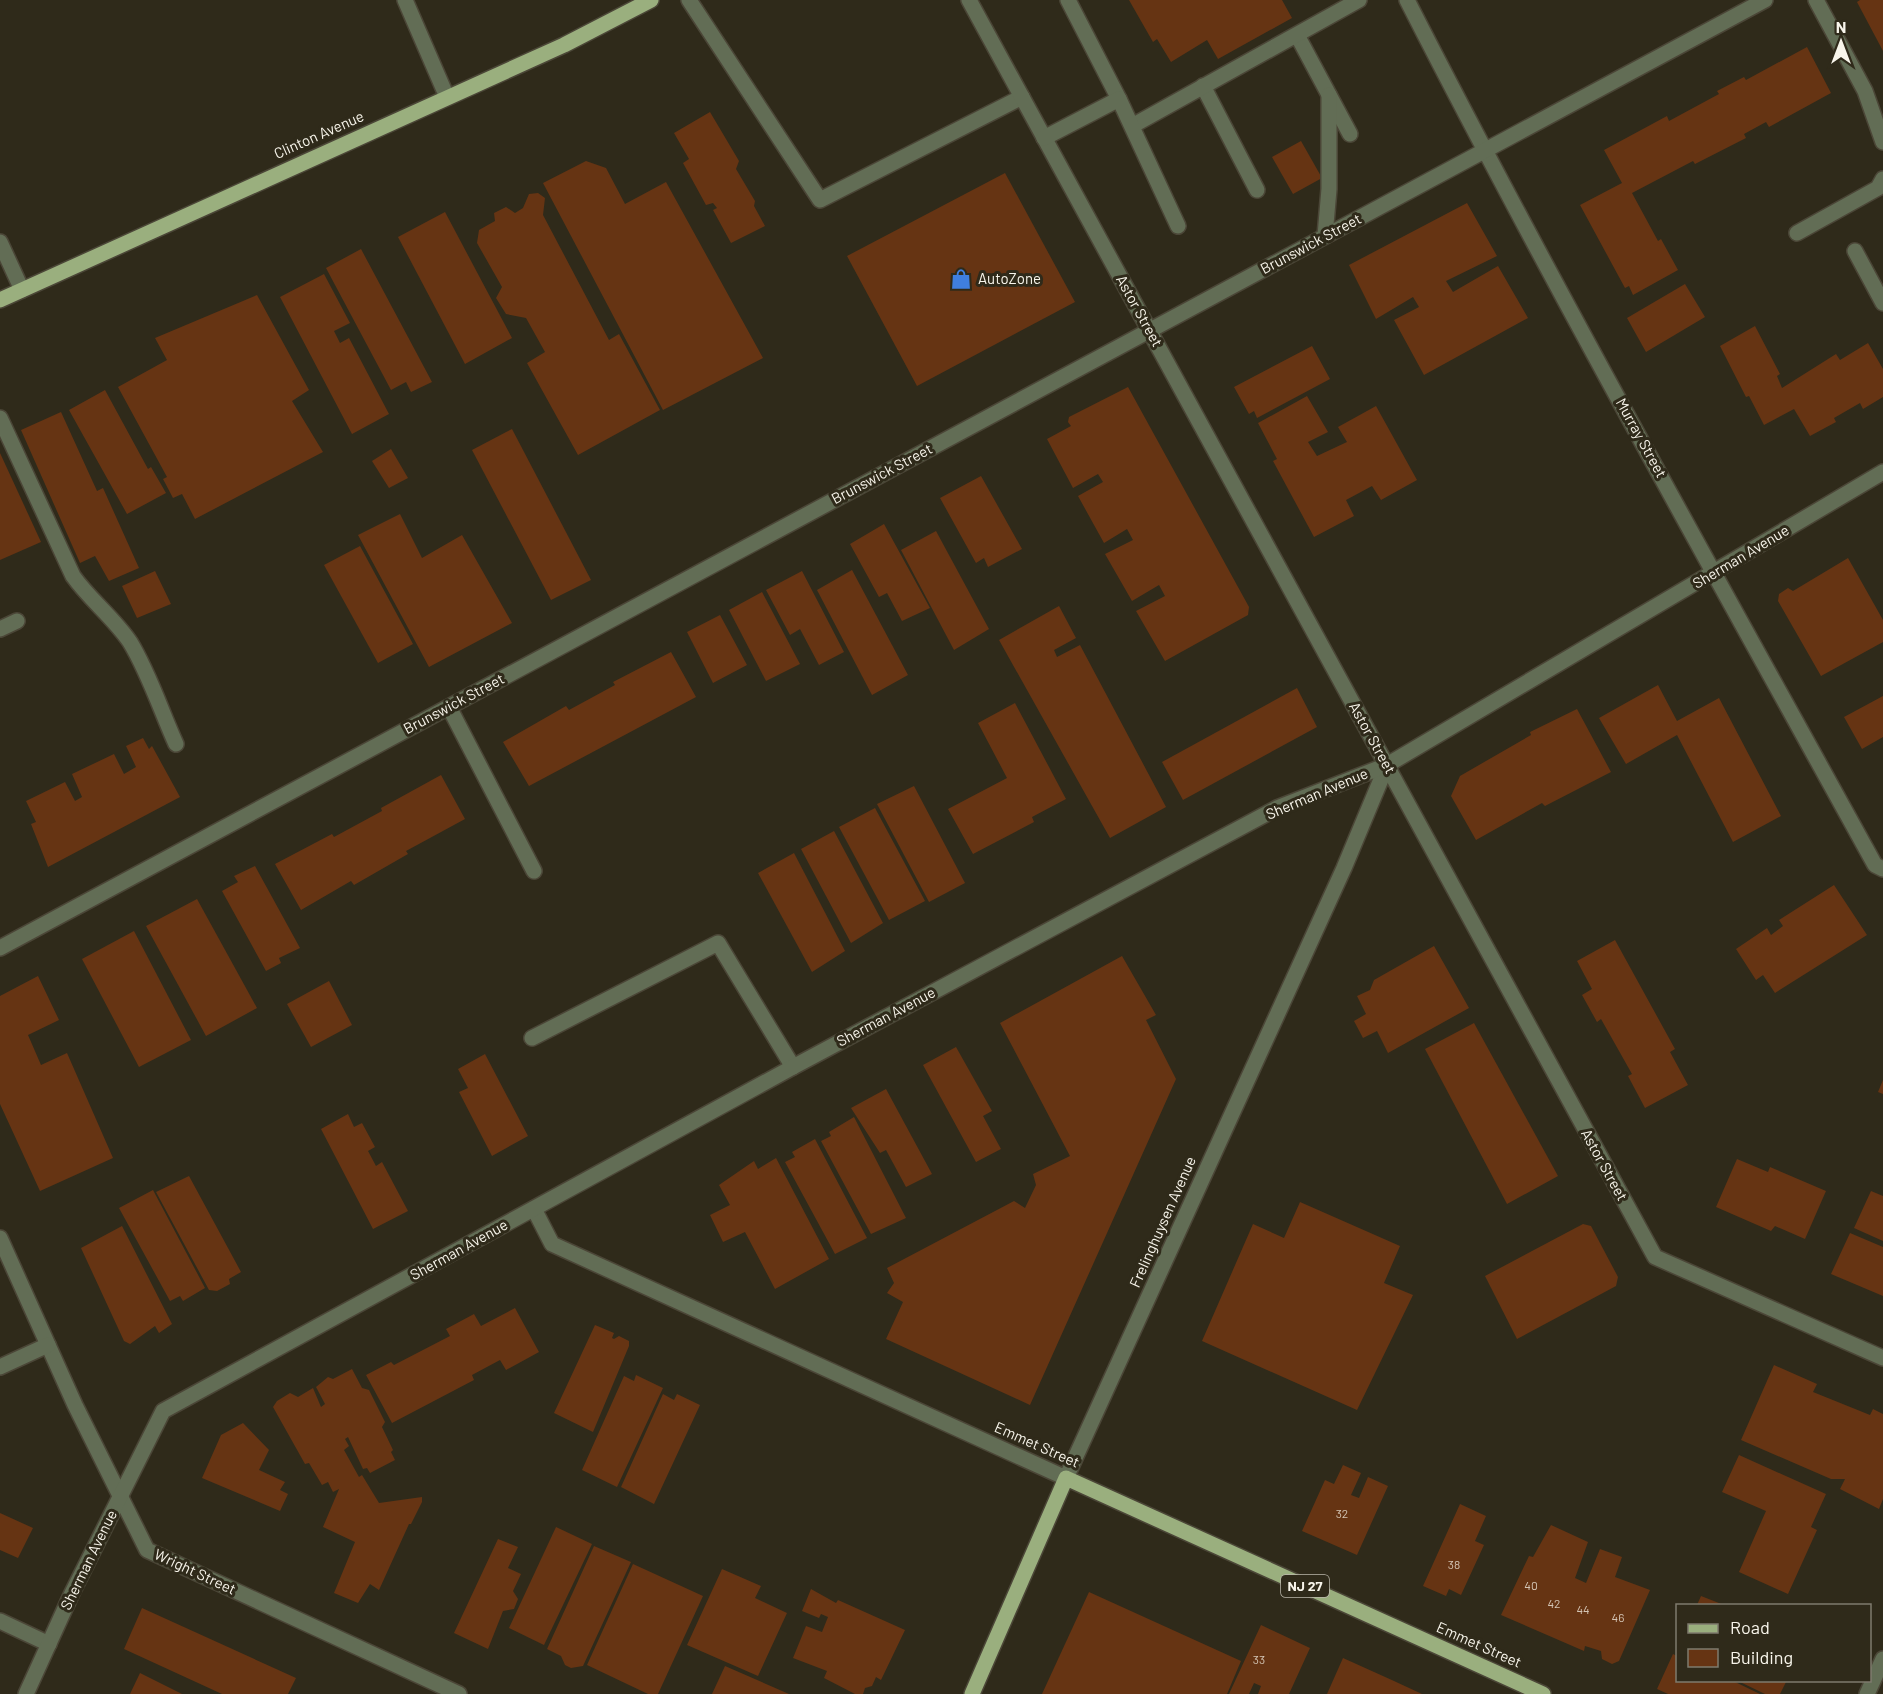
<svg xmlns="http://www.w3.org/2000/svg" width="1883" height="1694" viewBox="0 0 1883 1694" font-family="Barlow,sans-serif">
	<style>
		.building { fill: #663413 }
		.lines { fill: none; stroke-linecap: round; stroke-linejoin: round }
		.minor-casing { stroke: #4b4637; stroke-width: 18 }
		.major-casing { stroke: #4b4637; stroke-width: 18 }
		.minor { stroke: #626d55; stroke-width: 15 }
		.major { stroke: #9aaf7e; stroke-width: 15 }
		.labels { text-anchor: middle; stroke-width: 6; stroke-linejoin: round; paint-order: stroke }
		.number-label { font-size: 12px; fill: #d4c5b5 }
		.shield { fill: #2f2a1a; stroke: #bcb8ac; stroke-width: 1.5 }
		.shield-label { font-size: 14px; font-weight: bold; fill: #f8f5eb }
		.street-label { font-size: 15px; fill: #f8f5eb; stroke: #2f2a1a }
		.poi-label { font-size: 15px; fill: #f8f5eb; stroke: #2f2a1a; text-anchor: start }
	</style>
	<rect width="100%" height="100%" fill="#2f2a1a"/>
	<g class="building">
		<polygon points="1129,0 1282,0 1292,18 1218,59 1207,40 1171,62 1157,39 1153,42"/>
		<polygon points="1860,0 1883,0 1883,51 1857,2"/>
		<polygon points="1807,47 1831,93 1769,127 1766,122 1744,134 1746,138 1695,164 1693,161 1632,193 1658,241 1661,239 1678,270 1633,295 1629,286 1625,288 1580,205 1622,183 1604,150 1667,116 1669,121 1719,94 1717,91 1744,77 1746,80"/>
		<polygon points="710,112 739,161 736,169 755,201 754,206 765,226 731,243 713,210 717,208 713,203 706,205 683,163 689,159 674,133"/>
		<polygon points="1301,141 1322,178 1293,194 1272,157"/>
		<polygon points="586,161 606,168 625,204 666,182 763,358 663,410 543,183"/>
		<polygon points="1005,173 1075,302 917,386 847,256"/>
		<polygon points="538,193 545,198 543,215 609,340 619,334 660,410 578,455 527,363 545,352 526,318 506,314 496,298 502,287 477,243 479,230 495,221 494,213 506,207 515,213 523,208 529,194"/>
		<polygon points="1467,203 1497,256 1446,281 1453,292 1498,266 1528,318 1424,375 1394,320 1419,307 1413,297 1376,319 1349,265"/>
		<polygon points="445,212 512,338 465,364 398,237"/>
		<polygon points="361,249 432,382 411,392 406,382 391,390 326,268"/>
		<polygon points="324,274 350,323 334,331 340,343 349,338 389,414 352,434 280,297"/>
		<polygon points="1685,284 1705,317 1646,352 1627,318"/>
		<polygon points="257,295 309,390 292,401 323,452 195,519 182,494 173,498 163,479 167,477 118,387 167,360 155,338"/>
		<polygon points="1755,326 1780,374 1777,376 1782,388 1836,354 1840,360 1868,343 1883,369 1883,397 1863,409 1860,403 1834,418 1836,422 1810,436 1794,409 1764,425 1749,396 1746,397 1720,346"/>
		<polygon points="1312,346 1330,379 1257,418 1254,411 1249,414 1234,387"/>
		<polygon points="1128,387 1249,607 1248,615 1165,661 1136,611 1165,596 1159,585 1132,601 1105,554 1133,540 1127,529 1104,543 1078,496 1103,482 1098,474 1073,488 1047,439 1071,426 1068,422 1069,417"/>
		<polygon points="105,390 148,469 151,467 166,493 127,514 69,410"/>
		<polygon points="1307,396 1328,432 1308,442 1317,456 1347,442 1338,427 1376,406 1417,480 1381,500 1372,486 1346,500 1354,516 1314,537 1273,461 1277,459 1258,423"/>
		<polygon points="61,412 97,491 103,488 139,568 109,581 95,556 80,563 21,430"/>
		<polygon points="512,429 591,580 551,600 472,450"/>
		<polygon points="391,449 408,478 389,488 372,461"/>
		<polygon points="0,453 41,542 0,560"/>
		<polygon points="981,476 1022,549 988,567 984,558 976,563 940,498"/>
		<polygon points="400,514 422,558 462,535 512,623 429,667 358,535"/>
		<polygon points="884,524 930,608 902,621 887,593 879,597 850,544"/>
		<polygon points="936,531 989,629 954,650 901,550"/>
		<polygon points="360,546 413,644 378,663 324,565"/>
		<polygon points="1848,558 1883,620 1883,642 1821,676 1778,601 1779,594 1788,588 1793,591"/>
		<polygon points="852,570 908,675 872,695 817,590"/>
		<polygon points="155,571 171,604 137,618 122,586"/>
		<polygon points="802,571 844,652 819,665 800,629 790,635 766,590"/>
		<polygon points="762,592 800,664 766,681 729,610"/>
		<polygon points="1059,606 1076,638 1054,650 1057,657 1080,645 1166,807 1110,838 999,640"/>
		<polygon points="720,615 747,665 713,683 687,632"/>
		<polygon points="671,652 696,697 529,786 503,742 566,706 569,710 615,685 613,682"/>
		<polygon points="1658,685 1677,721 1719,698 1781,816 1733,842 1677,735 1626,764 1599,718"/>
		<polygon points="1297,688 1317,727 1183,800 1162,762"/>
		<polygon points="1883,696 1883,737 1862,749 1844,717"/>
		<polygon points="1015,703 1066,799 1032,817 1034,822 973,854 948,809 1007,778 978,723"/>
		<polygon points="1577,709 1611,772 1545,806 1542,803 1476,840 1451,796 1460,776 1531,735 1530,732"/>
		<polygon points="143,738 149,749 152,746 180,797 48,867 31,824 36,822 26,801 65,782 75,801 82,797 72,774 114,754 124,774 136,767 126,746"/>
		<polygon points="441,775 465,819 406,851 408,854 354,885 351,881 301,910 275,864 332,834 334,837 382,811 381,808"/>
		<polygon points="914,786 965,883 929,902 877,804"/>
		<polygon points="875,808 925,901 889,920 839,827"/>
		<polygon points="834,831 883,923 851,943 801,849"/>
		<polygon points="794,853 845,951 812,972 758,873"/>
		<polygon points="255,866 300,948 279,958 281,963 266,971 222,891 238,882 234,876"/>
		<polygon points="1834,885 1867,935 1775,993 1763,975 1756,980 1736,949 1767,928 1771,935 1783,926 1779,920"/>
		<polygon points="197,899 257,1008 206,1036 146,926"/>
		<polygon points="134,931 191,1040 139,1067 82,959"/>
		<polygon points="1615,940 1675,1049 1670,1052 1688,1085 1645,1108 1628,1076 1632,1074 1601,1019 1597,1022 1582,995 1592,989 1577,961"/>
		<polygon points="1434,946 1469,1008 1388,1053 1377,1031 1363,1038 1354,1021 1366,1014 1357,996 1370,990 1374,980"/>
		<polygon points="1122,956 1156,1015 1146,1020 1176,1079 1030,1405 886,1339 903,1302 887,1293 894,1283 887,1268 1014,1201 1025,1208 1036,1185 1033,1174 1070,1156 1000,1023"/>
		<polygon points="38,976 59,1020 28,1035 41,1065 67,1053 113,1158 40,1191 0,1104 0,996"/>
		<polygon points="329,981 352,1025 311,1047 287,1004"/>
		<polygon points="1474,1023 1558,1176 1507,1204 1425,1049"/>
		<polygon points="956,1047 992,1111 983,1116 1001,1149 976,1162 923,1065"/>
		<polygon points="485,1054 528,1136 492,1156 459,1092 468,1088 458,1069"/>
		<polygon points="1883,1080 1883,1094 1878,1092"/>
		<polygon points="886,1089 932,1174 906,1187 886,1150 880,1153 851,1108"/>
		<polygon points="348,1114 354,1127 362,1123 375,1147 368,1151 376,1166 382,1162 408,1211 373,1229 321,1129"/>
		<polygon points="854,1117 906,1218 871,1234 821,1141 831,1136 829,1132"/>
		<polygon points="815,1139 867,1238 835,1254 785,1162 795,1157 792,1152"/>
		<polygon points="776,1158 829,1259 775,1289 745,1232 723,1242 710,1215 730,1205 719,1185 754,1161 758,1169"/>
		<polygon points="1737,1159 1768,1172 1770,1167 1826,1191 1805,1239 1775,1226 1771,1231 1716,1207"/>
		<polygon points="189,1176 241,1272 229,1279 230,1284 217,1291 209,1290 156,1192"/>
		<polygon points="153,1190 205,1288 183,1301 180,1296 170,1301 119,1208"/>
		<polygon points="1871,1191 1883,1196 1883,1241 1854,1228"/>
		<polygon points="1300,1202 1400,1246 1384,1283 1413,1295 1357,1410 1202,1341 1253,1224 1284,1238"/>
		<polygon points="1583,1224 1591,1226 1618,1277 1616,1286 1517,1339 1485,1276"/>
		<polygon points="122,1226 172,1324 159,1333 155,1326 130,1344 124,1341 81,1248"/>
		<polygon points="1850,1233 1883,1247 1883,1296 1831,1274"/>
		<polygon points="515,1308 539,1352 506,1370 500,1360 472,1375 474,1380 392,1423 366,1375 391,1362 394,1365 450,1336 446,1329 474,1314 481,1326"/>
		<polygon points="595,1325 614,1333 612,1338 614,1339 619,1336 629,1341 629,1346 593,1432 554,1413"/>
		<polygon points="1774,1365 1817,1384 1813,1392 1870,1415 1873,1409 1883,1414 1883,1499 1879,1509 1840,1489 1845,1479 1831,1479 1741,1440"/>
		<polygon points="352,1369 362,1388 369,1390 385,1422 382,1427 393,1450 391,1452 395,1460 370,1473 367,1468 363,1469 348,1437 345,1439 349,1446 344,1450 359,1477 362,1475 379,1503 422,1497 422,1502 411,1524 409,1524 379,1590 370,1584 358,1603 334,1593 355,1542 323,1527 339,1489 333,1492 328,1482 322,1485 309,1463 305,1464 273,1407 277,1401 290,1393 298,1397 313,1388 321,1407 325,1404 316,1387 328,1377 333,1379"/>
		<polygon points="636,1375 663,1388 617,1487 582,1470 624,1376 634,1381"/>
		<polygon points="663,1394 674,1400 677,1394 700,1405 654,1504 621,1487"/>
		<polygon points="243,1423 269,1450 259,1470 285,1482 280,1490 288,1494 280,1511 202,1478 221,1435"/>
		<polygon points="1739,1455 1826,1494 1811,1527 1817,1530 1788,1594 1739,1572 1766,1511 1722,1492"/>
		<polygon points="1343,1465 1361,1473 1351,1495 1359,1498 1368,1477 1388,1486 1357,1555 1302,1531 1325,1480 1334,1484"/>
		<polygon points="1460,1504 1486,1516 1475,1541 1484,1545 1461,1595 1449,1589 1446,1596 1423,1586"/>
		<polygon points="0,1513 33,1528 18,1558 0,1550"/>
		<polygon points="1551,1525 1588,1542 1575,1578 1586,1583 1600,1549 1622,1557 1615,1577 1650,1590 1619,1661 1612,1664 1602,1659 1601,1651 1585,1646 1584,1651 1501,1615 1529,1556 1533,1557"/>
		<polygon points="556,1527 592,1544 544,1645 509,1628"/>
		<polygon points="498,1539 518,1547 508,1568 521,1574 513,1591 518,1599 514,1609 503,1611 488,1649 454,1633"/>
		<polygon points="594,1546 631,1562 583,1666 571,1668 565,1665 561,1656 547,1649"/>
		<polygon points="633,1564 703,1596 658,1694 648,1694 587,1665"/>
		<polygon points="722,1569 761,1586 755,1598 787,1613 758,1676 687,1645"/>
		<polygon points="811,1589 836,1603 838,1600 905,1630 881,1680 876,1677 872,1686 865,1688 863,1694 855,1694 824,1678 827,1671 793,1658 806,1626 822,1632 828,1617 821,1614 819,1618 802,1611"/>
		<polygon points="1089,1592 1241,1661 1227,1694 1042,1694"/>
		<polygon points="1701,1596 1724,1605 1697,1605"/>
		<polygon points="142,1608 296,1678 288,1694 222,1694 124,1649"/>
		<polygon points="1261,1625 1310,1648 1289,1694 1258,1694 1261,1686 1254,1683 1249,1694 1229,1694"/>
		<polygon points="1673,1654 1677,1656 1678,1680 1731,1680 1760,1694 1668,1694 1657,1689"/>
		<polygon points="1343,1658 1394,1681 1422,1694 1327,1694"/>
		<polygon points="725,1666 789,1694 712,1694"/>
		<polygon points="140,1673 182,1694 130,1694"/>
		<polygon points="1736,1680 1787,1680 1780,1694 1765,1694"/>
	</g>
	<g class="lines">
		<g class="minor-casing">
			<g id="minor">
				<polyline points="405,0 447,97"/>
				<polyline points="689,0 820,200 1022,97"/>
				<polyline points="969,0 1655,1257 1883,1358"/>
				<polyline points="1068,0 1119,99"/>
				<path d="M1407 0C1556 292 1717 578 1875 865L1883 869"/>
				<polyline points="1816,0 1865,91 1883,142"/>
				<polyline points="1297,35 1350,134"/>
				<polyline points="1203,86 1257,190"/>
				<polyline points="1132,126 1359,0"/>
				<polyline points="1044,138 1119,99 1178,226"/>
				<polyline points="1797,233 1878,188 1883,179"/>
				<polyline points="1325,236 1329,189 1329,95"/>
				<polyline points="0,242 22,290"/>
				<polyline points="1855,251 1883,303"/>
				<path d="M0 418 73 576C90 600 113 617 130 642 149 673 161 711 176 744"/>
				<polyline points="0,629 17,621"/>
				<polyline points="449,707 534,871"/>
				<polyline points="0,948 1765,0"/>
				<polyline points="532,1038 718,943 793,1067"/>
				<polyline points="534,1209 552,1244 1066,1478 1344,868 1387,765"/>
				<polyline points="0,1238 75,1405 147,1550 459,1694"/>
				<polyline points="0,1367 48,1345"/>
				<polyline points="0,1621 49,1644"/>
				<polyline points="26,1694 72,1593 163,1411 793,1067 1277,808 1387,765 1883,472"/>
				<polyline points="1867,1694 1883,1659"/>
			</g>
		</g>
		<g class="major-casing">
			<g id="major">
				<polyline points="0,300 564,45 651,0"/>
				<polyline points="972,1694 1066,1478 1543,1694"/>
			</g>
		</g>
		<use href="#minor" class="minor"/>
		<use href="#major" class="major"/>
	</g>
	<defs>
		<g id="shop-bare" transform="scale(1.62)"><path d="M-5-2.5h2.3a2.7 3.5 0 0 1 5.4 0H5L5.5 6h-11ZM-1.5-2.5h3a1.5 2.3 0 0 0-3 0Z" fill="#3f7fe0" stroke="#2f2a1a" stroke-width="2.5" paint-order="stroke"/></g>
	</defs>
	<g fill-rule="evenodd">
		<use href="#shop-bare" x="961" y="279"/>
	</g>
	<g class="labels">
		<g class="number-label">
			<text x="1342" y="1518">32</text>
			<text x="1454" y="1569">38</text>
			<text x="1531" y="1590">40</text>
			<text x="1554" y="1608">42</text>
			<text x="1583" y="1614">44</text>
			<text x="1618" y="1622">46</text>
			<text x="1259" y="1664">33</text>
		</g>
		<rect class="shield" x="1281" y="1575" width="48" height="22" rx="4.5"/>
		<g class="shield-label">
			<text x="1305" y="1591">NJ 27</text>
		</g>
		<g class="street-label">
			<text transform="translate(319 135) rotate(-24)" y="5">Clinton Avenue</text>
			<text transform="translate(1311 244) rotate(-28)" y="5">Brunswick Street</text>
			<text transform="translate(1139 311) rotate(61)" y="5">Astor Street</text>
			<text transform="translate(1641 438) rotate(61)" y="5">Murray Street</text>
			<text transform="translate(882 474) rotate(-28)" y="5">Brunswick Street</text>
			<text transform="translate(1741 557) rotate(-31)" y="5">Sherman Avenue</text>
			<text transform="translate(454 704) rotate(-28)" y="5">Brunswick Street</text>
			<text transform="translate(1372 738) rotate(61)" y="5">Astor Street</text>
			<text transform="translate(1317 794) rotate(-23)" y="5">Sherman Avenue</text>
			<text transform="translate(886 1017) rotate(-28)" y="5">Sherman Avenue</text>
			<text transform="translate(1604 1165) rotate(61)" y="5">Astor Street</text>
			<text transform="translate(1163 1222) rotate(-66)" y="5">Frelinghuysen Avenue</text>
			<text transform="translate(459 1250) rotate(-29)" y="5">Sherman Avenue</text>
			<text transform="translate(1037 1445) rotate(24)" y="5">Emmet Street</text>
			<text transform="translate(89 1560) rotate(-64)" y="5">Sherman Avenue</text>
			<text transform="translate(195 1572) rotate(25)" y="5">Wright Street</text>
			<text transform="translate(1479 1645) rotate(24)" y="5">Emmet Street</text>
		</g>
		<g class="poi-label">
			<text x="978" y="284">AutoZone</text>
		</g>
	</g>
	<rect x="1676" y="1604" width="195" height="78" fill="#2f2a1a" stroke="#7f7b6e" stroke-width="1.5"/>
	<rect x="1688" y="1624" width="30" height="9" fill="#9aaf7e" stroke="#7f7b6e" stroke-width="1.5"/>
	<text x="1730" y="1634" font-size="18" fill="#f8f5eb">Road</text>
	<rect x="1688" y="1649" width="30" height="18" fill="#663413" stroke="#7f7b6e" stroke-width="1.5"/>
	<text x="1730" y="1664" font-size="18" fill="#f8f5eb">Building</text>
	<g transform="translate(1841 42)" stroke="#2f2a1a" stroke-width="4.5" paint-order="stroke">
	<path d="M0-4.5L10 22L0 15L-10 22Z" fill="#f8f5eb"/>
	<text y="-9" font-size="16" font-weight="bold" text-anchor="middle" fill="#f8f5eb">N</text>
	</g>
</svg>
